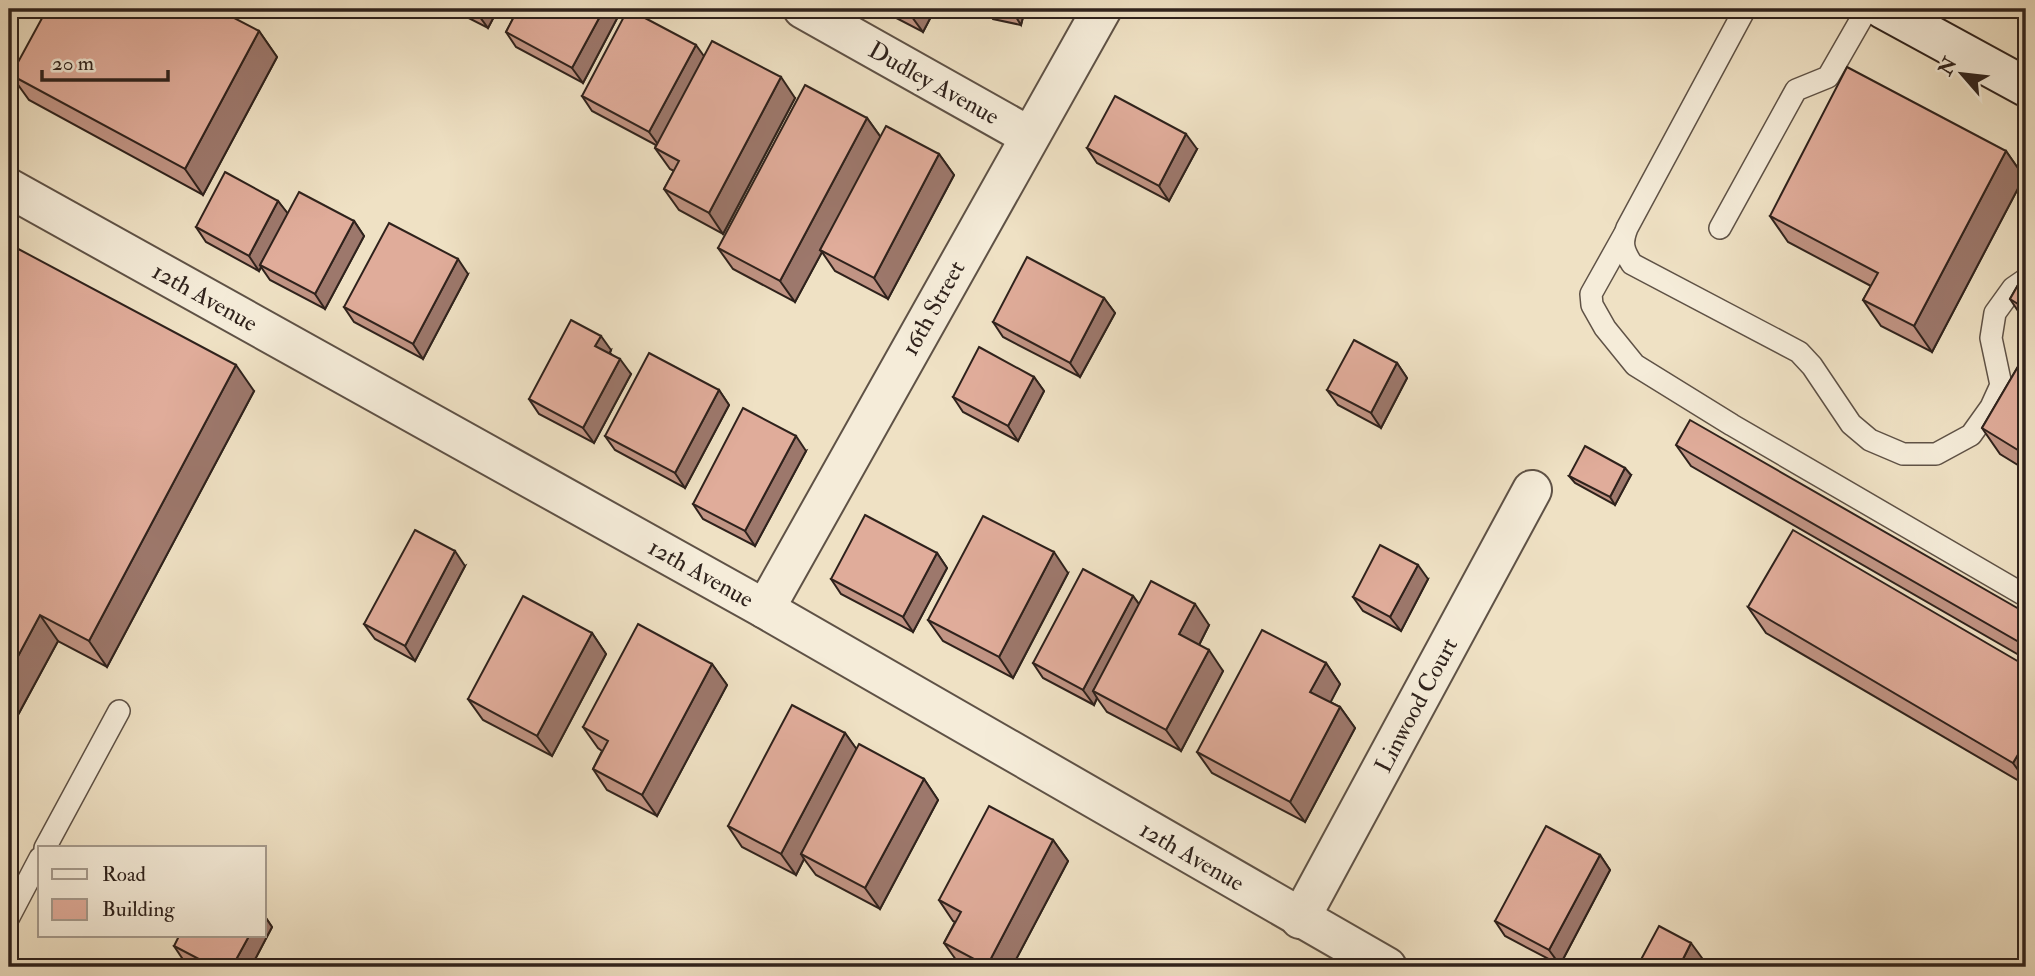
<svg xmlns="http://www.w3.org/2000/svg" width="2035" height="976" viewBox="0 0 2035 976" font-family="'IM FELL Double Pica',serif">
	<style>
		.lines { fill: none; stroke-linecap: round; stroke-linejoin: round }
		.lane-casing { stroke: #5f5246; stroke-width: 24 }
		.street-casing { stroke: #5f5246; stroke-width: 42 }
		.secondary-casing { stroke: #2f221c; stroke-width: 42 }
		.lane { stroke: #f5ecd9; stroke-width: 21 }
		.street { stroke: #f5ecd9; stroke-width: 38 }
		.secondary { stroke: #f5ecd9; stroke-width: 38 }
		.wall { fill: #c19484; stroke: #2f221c; stroke-width: 2 }
		.shaded-wall { fill: #9d786c; stroke: #2f221c; stroke-width: 2 }
		.building { fill: #e0ac9a; stroke: #2f221c; stroke-width: 2 }
		.labels { text-anchor: middle; stroke-width: 7; stroke-linejoin: round; paint-order: stroke }
		.street-label { font-size: 24px; fill: #2f221c; stroke: #f5ecd9 }
	</style>
	<rect width="100%" height="100%" fill="#efe1c4"/>
	<filter id="stains"><feTurbulence type="fractalNoise" baseFrequency=".00286" numOctaves="4"/><feColorMatrix values="0 0 0 0 .2 0 0 0 0 .09 0 0 0 0 .02 0 0 0 .5 -.17"/></filter>
	<radialGradient id="worn" r=".72"><stop offset=".6" stop-color="#630" stop-opacity="0"/><stop offset="1" stop-color="#630" stop-opacity=".3"/></radialGradient>
	<g class="lines">
		<g class="lane-casing">
			<g id="lane">
				<path d="M1745 9 1627 228C1621 243 1623 250 1632 264L1799 352 1812 366 1851 424 1870 440 1903 454H1936L1971 435 1991 407 2001 385 1991 338 1995 313 2013 288 2026 279"/>
				<polyline points="1720,228 1796,90 1828,77 1867,9"/>
				<polyline points="1624,235 1591,294 1592,305 1605,328 1635,365 1732,425 2026,596"/>
				<polyline points="45,848 119,711"/>
				<polyline points="9,917 40,858"/>
			</g>
		</g>
		<g class="street-casing">
			<g id="street">
				<polyline points="803,9 1029,136"/>
				<polyline points="9,188 765,609 1387,967"/>
				<polyline points="765,609 1102,9"/>
				<polyline points="1300,919 1532,490"/>
			</g>
		</g>
		<g class="secondary-casing">
			<polyline id="secondary" points="1883,9 2026,87"/>
		</g>
		<use href="#lane" class="lane"/>
		<use href="#street" class="street"/>
		<use href="#secondary" class="secondary"/>
	</g>
	<g class="wall">
		<polygon points="451,9 498,9 488,28"/>
		<polygon points="518,9 622,9 583,83 516,47 506,32"/>
		<polygon points="879,9 935,9 923,32"/>
		<polygon points="1025,9 1021,25 993,19 988,11"/>
		<polygon points="259,31 277,57 203,195 29,100 11,75"/>
		<polygon points="704,56 795,98 723,234 679,210 664,189 674,171 670,169 655,148 656,145 592,111 582,96"/>
		<polygon points="867,118 880,136 939,154 954,175 888,299 835,271 822,252 795,302 733,269 718,248"/>
		<polygon points="1087,148 1197,149 1169,201 1097,163"/>
		<polygon points="2006,151 2024,177 1932,352 1881,326 1863,300 1871,286 1788,242 1770,216"/>
		<polygon points="278,201 287,213 354,221 364,236 325,309 270,280 261,267 259,271 206,242 196,227"/>
		<polygon points="9,244 254,391 107,667 58,641 19,713 9,707"/>
		<polygon points="2026,271 2026,323 2010,299"/>
		<polygon points="468,274 423,359 354,322 344,307"/>
		<polygon points="1104,298 1115,313 1080,377 1003,337 993,322"/>
		<polygon points="611,350 610,353 631,374 594,443 539,414 529,399"/>
		<polygon points="2026,353 2026,470 2000,454 1982,428"/>
		<polygon points="1397,363 1407,378 1381,428 1338,405 1327,390"/>
		<polygon points="1034,377 1044,391 1018,441 963,412 953,397"/>
		<polygon points="719,390 729,405 685,488 615,450 605,436"/>
		<polygon points="1676,445 2026,613 2026,659 1691,466"/>
		<polygon points="806,451 755,546 703,519 693,504"/>
		<polygon points="1631,475 1615,505 1575,483 1569,476"/>
		<polygon points="937,553 947,568 913,632 841,594 831,579"/>
		<polygon points="465,566 415,661 375,639 364,624"/>
		<polygon points="1068,573 1013,678 943,641 928,620"/>
		<polygon points="1428,579 1401,631 1363,611 1353,597"/>
		<polygon points="1133,596 1139,604 1209,625 1199,645 1223,671 1181,751 1107,712 1097,698 1094,705 1043,678 1033,663"/>
		<polygon points="1748,607 2026,666 2026,785 1766,633"/>
		<polygon points="592,633 606,654 552,756 483,720 468,699"/>
		<polygon points="1326,663 1340,684 1330,702 1340,707 1355,728 1305,822 1212,773 1197,752"/>
		<polygon points="712,664 727,685 657,816 607,790 593,769 602,751 598,748 583,727"/>
		<polygon points="845,733 857,750 924,779 938,800 880,909 816,875 804,859 796,875 742,847 728,826"/>
		<polygon points="1053,840 1068,861 1012,967 965,967 959,964 944,943 955,922 953,921 939,900"/>
		<polygon points="1600,855 1610,870 1560,965 1505,936 1495,921"/>
		<polygon points="264,915 272,927 251,967 197,967 184,961 174,946 264,936"/>
	</g>
	<g class="shaded-wall">
		<polygon points="480,9 498,9 488,28 477,13"/>
		<polygon points="604,9 622,9 583,83 572,68"/>
		<polygon points="917,9 935,9 923,32 912,17"/>
		<polygon points="1018,9 1025,9 1021,25 1016,17"/>
		<polygon points="259,31 277,57 203,195 185,169"/>
		<polygon points="696,45 706,59 660,147 649,132"/>
		<polygon points="781,77 795,98 723,234 709,213"/>
		<polygon points="867,118 882,139 820,250 822,252 795,302 780,281"/>
		<polygon points="1186,134 1197,149 1169,201 1159,186"/>
		<polygon points="2006,151 2024,177 1932,352 1914,326"/>
		<polygon points="939,154 954,175 888,299 874,278"/>
		<polygon points="278,201 289,215 260,265 261,267 259,271 249,256"/>
		<polygon points="354,221 364,236 325,309 315,294"/>
		<polygon points="458,259 468,274 423,359 413,344"/>
		<polygon points="1104,298 1115,313 1080,377 1070,363"/>
		<polygon points="601,336 611,350 606,360 595,346"/>
		<polygon points="620,359 631,374 594,443 583,428"/>
		<polygon points="1397,363 1407,378 1381,428 1371,413"/>
		<polygon points="236,365 254,391 107,667 89,641"/>
		<polygon points="1034,377 1044,391 1018,441 1008,426"/>
		<polygon points="719,390 729,405 685,488 675,473"/>
		<polygon points="796,436 806,451 755,546 745,531"/>
		<polygon points="1625,468 1631,475 1615,505 1610,497"/>
		<polygon points="455,551 465,566 415,661 405,646"/>
		<polygon points="1054,552 1068,573 1013,678 999,657"/>
		<polygon points="937,553 947,568 913,632 903,617"/>
		<polygon points="1418,565 1428,579 1401,631 1390,617"/>
		<polygon points="1133,596 1144,611 1093,691 1097,698 1094,705 1083,690"/>
		<polygon points="1195,604 1209,625 1194,655 1179,634"/>
		<polygon points="40,615 58,641 19,713 9,697 9,673"/>
		<polygon points="592,633 606,654 552,756 537,736"/>
		<polygon points="1209,650 1223,671 1181,751 1166,730"/>
		<polygon points="1326,663 1340,684 1325,713 1310,692"/>
		<polygon points="712,664 727,685 657,816 642,795"/>
		<polygon points="1340,707 1355,728 1305,822 1290,802"/>
		<polygon points="845,733 860,754 801,854 804,859 796,875 781,854"/>
		<polygon points="2026,741 2026,781 2013,763"/>
		<polygon points="924,779 938,800 880,909 865,888"/>
		<polygon points="1053,840 1068,861 1012,967 988,967 987,966"/>
		<polygon points="1600,855 1610,870 1560,965 1549,950"/>
		<polygon points="264,915 272,927 251,967 232,967 249,936 264,936"/>
		<polygon points="1691,943 1702,958 1697,967 1679,967"/>
	</g>
	<g class="building">
		<polygon points="47,9 217,9 259,31 185,169 11,75"/>
		<polygon points="469,9 480,9 477,13"/>
		<polygon points="518,9 604,9 572,68 506,32"/>
		<polygon points="628,9 696,45 649,132 582,96"/>
		<polygon points="896,9 917,9 912,17"/>
		<polygon points="989,9 1018,9 1016,17 988,11"/>
		<polygon points="712,41 781,77 709,213 664,189 679,161 655,148"/>
		<polygon points="1847,67 2006,151 1914,326 1863,300 1878,273 1770,216"/>
		<polygon points="805,85 867,118 780,281 718,248"/>
		<polygon points="1115,96 1186,134 1159,186 1087,148"/>
		<polygon points="886,126 939,154 874,278 820,250"/>
		<polygon points="225,172 278,201 249,256 196,227"/>
		<polygon points="299,192 354,221 315,294 260,265"/>
		<polygon points="389,223 458,259 413,344 344,307"/>
		<polygon points="9,244 236,365 89,641 40,615 9,673"/>
		<polygon points="1027,257 1104,298 1070,363 993,322"/>
		<polygon points="2026,271 2026,309 2010,299"/>
		<polygon points="571,320 601,336 595,346 620,359 583,428 529,399"/>
		<polygon points="1354,340 1397,363 1371,413 1327,390"/>
		<polygon points="979,347 1034,377 1008,426 953,397"/>
		<polygon points="649,353 719,390 675,473 605,436"/>
		<polygon points="2026,353 2026,455 1982,428"/>
		<polygon points="743,408 796,436 745,531 693,504"/>
		<polygon points="1690,420 2026,613 2026,646 1676,445"/>
		<polygon points="1585,446 1625,468 1610,497 1569,476"/>
		<polygon points="865,515 937,553 903,617 831,579"/>
		<polygon points="983,516 1054,552 999,657 928,620"/>
		<polygon points="415,530 455,551 405,646 364,624"/>
		<polygon points="1793,530 2026,666 2026,741 2013,763 1748,607"/>
		<polygon points="1380,545 1418,565 1390,617 1353,597"/>
		<polygon points="1083,569 1133,596 1083,690 1033,663"/>
		<polygon points="1151,581 1195,604 1179,634 1209,650 1166,730 1093,691"/>
		<polygon points="523,596 592,633 537,736 468,699"/>
		<polygon points="638,624 712,664 642,795 593,769 608,741 583,727"/>
		<polygon points="1262,630 1326,663 1310,692 1340,707 1290,802 1197,752"/>
		<polygon points="792,705 845,733 781,854 728,826"/>
		<polygon points="859,744 924,779 865,888 801,854"/>
		<polygon points="989,806 1053,840 987,966 944,943 961,912 939,900"/>
		<polygon points="1546,826 1600,855 1549,950 1495,921"/>
		<polygon points="1659,926 1691,943 1679,967 1637,967"/>
		<polygon points="179,936 249,936 232,967 214,967 174,946"/>
	</g>
	<g class="labels">
		<g class="street-label">
			<text transform="translate(934 83) rotate(29)" y="8">Dudley Avenue</text>
			<text transform="translate(205 297) rotate(29)" y="8">12th Avenue</text>
			<text transform="translate(933 308) rotate(-61)" y="8">16th Street</text>
			<text transform="translate(701 573) rotate(29)" y="8">12th Avenue</text>
			<text transform="translate(1416 705) rotate(-62)" y="8">Linwood Court</text>
			<text transform="translate(1192 856) rotate(30)" y="8">12th Avenue</text>
		</g>
	</g>
	<rect width="2035" height="976" fill="none" stroke="#efe1c4" stroke-width="35"/>
	<rect x="10" y="10" width="2014" height="955" fill="none" stroke="#2f221c" stroke-width="3.5"/>
	<rect x="18" y="18" width="2000" height="941" fill="none" stroke="#2f221c" stroke-width="2"/>
	<rect x="38" y="846" width="228" height="91" fill="#f5ecd9" stroke="#a69b8d" stroke-width="2"/>
	<rect x="52" y="869" width="35" height="10" fill="#f5ecd9" stroke="#a69b8d" stroke-width="2"/>
	<text x="102" y="881" font-size="21" fill="#2f221c">Road</text>
	<rect x="52" y="899" width="35" height="21" fill="#e0ac9a" stroke="#a69b8d" stroke-width="2"/>
	<text x="102" y="916" font-size="21" fill="#2f221c">Building</text>
	<g transform="translate(1962 74) rotate(298)" stroke="#f5ecd9" stroke-width="5" paint-order="stroke">
	<path d="M0-5L12 26L0 18L-12 26Z" fill="#2f221c"/>
	<text y="-10" font-size="19" font-weight="bold" text-anchor="middle" fill="#2f221c">N</text>
	</g>
	<path d="M42 70v10h126v-10" fill="none" stroke="#2f221c" stroke-width="3.5"/>
	<text x="52" y="70" font-size="21" fill="#2f221c" stroke="#f5ecd9" stroke-width="5" paint-order="stroke">20 m</text>
	<rect width="100%" height="100%" filter="url(#stains)"/>
	<rect width="100%" height="100%" fill="url(#worn)"/>
</svg>
